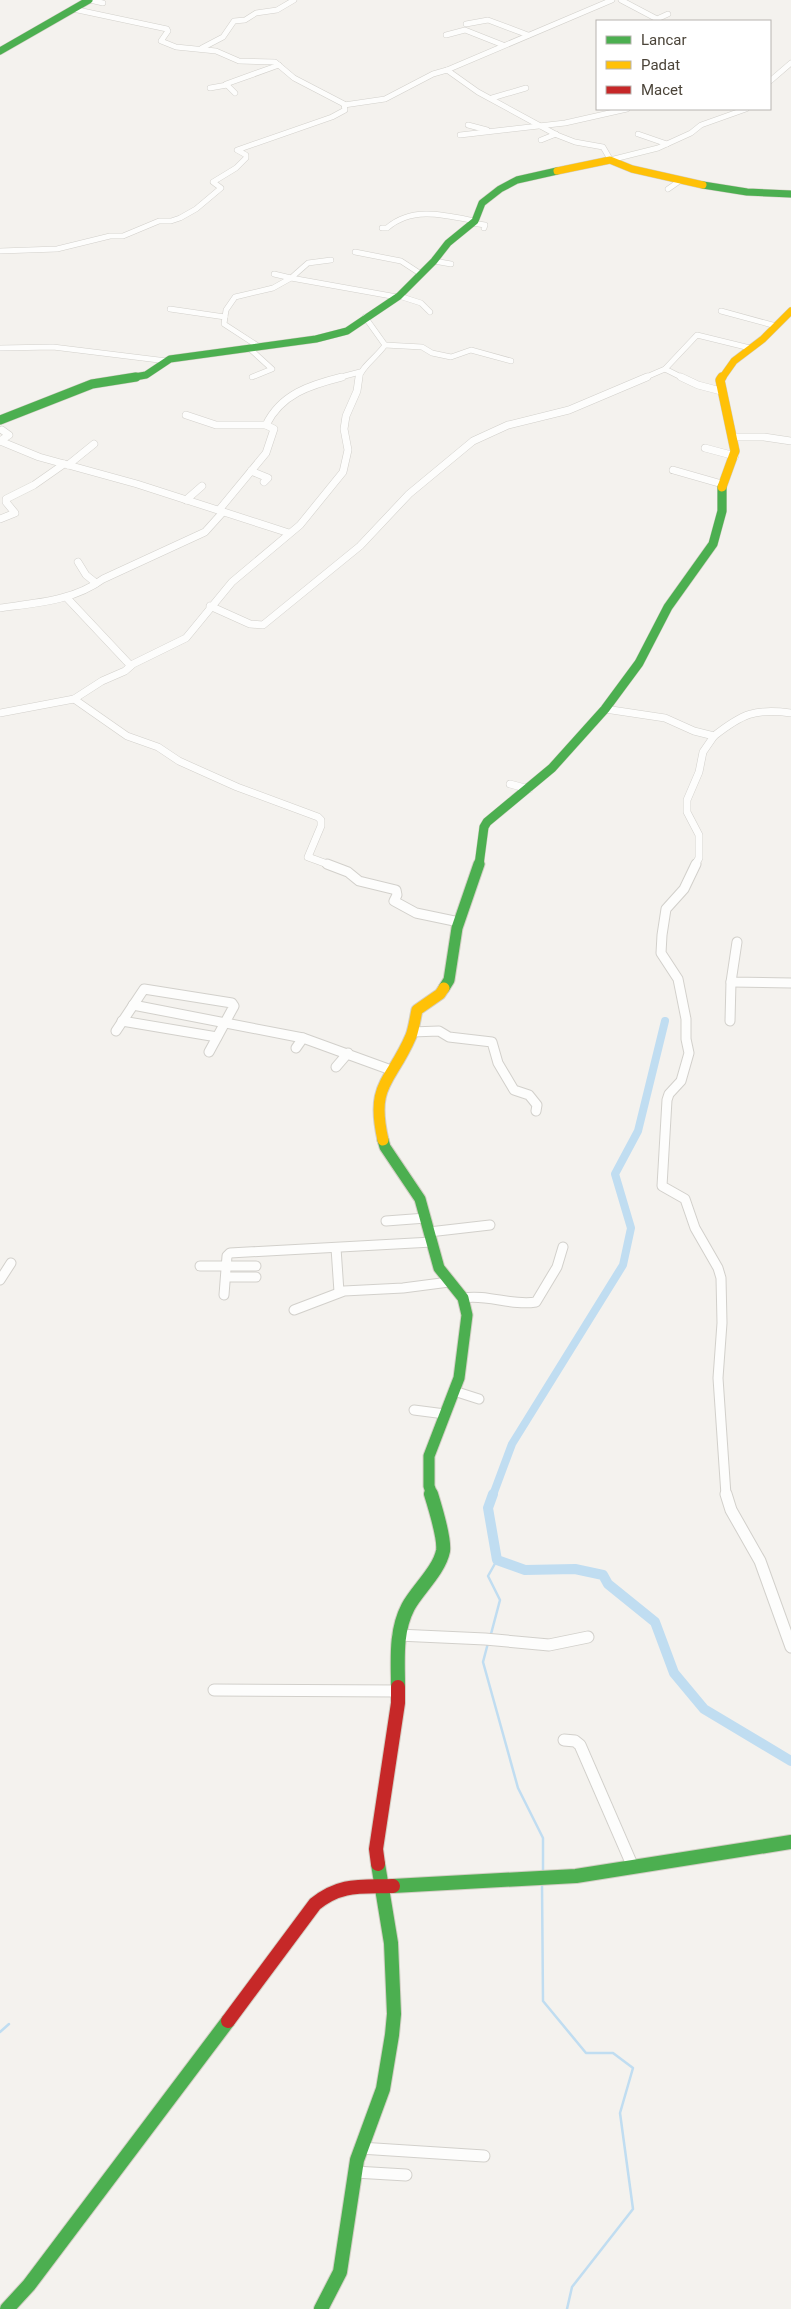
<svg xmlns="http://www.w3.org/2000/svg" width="791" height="2309" viewBox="0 0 791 2309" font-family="Roboto,sans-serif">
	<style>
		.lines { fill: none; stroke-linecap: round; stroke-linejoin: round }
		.stream-far1 { stroke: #c0ddf1; stroke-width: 1 }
		.stream { stroke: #c0ddf1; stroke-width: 2.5 }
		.canal-far1 { stroke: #c0ddf1; stroke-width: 8 }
		.canal { stroke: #c0ddf1; stroke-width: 10 }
		.street-far3-casing { stroke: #d2d0cb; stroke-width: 6 }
		.street-far2-casing { stroke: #d2d0cb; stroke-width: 8 }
		.street-far1-casing { stroke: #d2d0cb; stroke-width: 11 }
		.street-casing { stroke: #d2d0cb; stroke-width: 13 }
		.fast-far3-casing { stroke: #d3cfc5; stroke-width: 8 }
		.fast-far2-casing { stroke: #d3cfc5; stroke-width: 10 }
		.fast-far1-casing { stroke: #d3cfc5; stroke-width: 13 }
		.fast-casing { stroke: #d3cfc5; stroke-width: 16 }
		.slow-far2-casing { stroke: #d3cfc5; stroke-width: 8 }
		.slow-far1-casing { stroke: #d3cfc5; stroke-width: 10 }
		.slow-casing { stroke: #d3cfc5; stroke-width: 13 }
		.jam-casing { stroke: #d3cfc5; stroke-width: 16 }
		.street-far3 { stroke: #fdfdfc; stroke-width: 5 }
		.street-far2 { stroke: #fdfdfc; stroke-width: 7 }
		.street-far1 { stroke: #fdfdfc; stroke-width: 9 }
		.street { stroke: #fdfdfc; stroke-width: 11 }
		.fast-far3 { stroke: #4caf50; stroke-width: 7 }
		.fast-far2 { stroke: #4caf50; stroke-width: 9 }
		.fast-far1 { stroke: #4caf50; stroke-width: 11 }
		.fast { stroke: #4caf50; stroke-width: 14 }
		.slow-far2 { stroke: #ffc107; stroke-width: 7 }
		.slow-far1 { stroke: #ffc107; stroke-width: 9 }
		.slow { stroke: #ffc107; stroke-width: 11 }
		.jam { stroke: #c62828; stroke-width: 14 }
	</style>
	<rect width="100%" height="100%" fill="#f4f2ee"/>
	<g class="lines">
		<polyline class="stream-far1" points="770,337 784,322"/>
		<g class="stream">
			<polyline points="491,1634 500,1600 488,1576 497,1560"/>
			<polyline points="488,1643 483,1662 518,1788 543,1838 543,1872"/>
			<polyline points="542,1884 543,2001 586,2053 613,2053 633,2068 620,2113 633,2209 572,2287 567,2309"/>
			<polyline points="0,2032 9,2024"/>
		</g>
		<polyline class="canal-far1" points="493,1495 512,1444 623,1265 631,1228 615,1174 638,1131 665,1021"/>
		<polyline class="canal" points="493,1494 488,1508 497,1560 525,1570 575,1569 603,1575 608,1584 655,1622 674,1673 704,1709 791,1761"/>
		<g class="street-far3-casing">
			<g id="street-far3">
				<polyline points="90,0 103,3"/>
				<polyline points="621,0 657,19 668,14"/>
				<polyline points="466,24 488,20 528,35"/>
				<polyline points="446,35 465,30 503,45"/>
				<polyline points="202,48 223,37 234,21 245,20 256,13 277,10 294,0"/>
				<polyline points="447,70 612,0"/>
				<polyline points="770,81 791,63"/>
				<polyline points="210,88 227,85"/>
				<polyline points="235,93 226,84 279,65"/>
				<polyline points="492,98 526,88"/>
				<polyline points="344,105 385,99 433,74 447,70 478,92 557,135 575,142 603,147 610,159"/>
				<polyline points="468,125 487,130"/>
				<polyline points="638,134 667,144"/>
				<polyline points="460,135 565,123 627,109"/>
				<polyline points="541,140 556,134"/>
				<polyline points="610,160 658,148 691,133 701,125 746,109"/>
				<polyline points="668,189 681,180"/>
				<polyline points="472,223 485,225 484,228"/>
				<path d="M382 228H387C412 206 445 215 475 221"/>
				<polyline points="0,251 57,249 110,236 123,236 159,221 171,221 180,218 196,209 221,188 213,182 236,168 246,158 246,155 237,150 332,117 345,110 344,104 294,78 275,62 239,61 216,51 176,47 161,41 168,31 167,29 73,9"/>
				<polyline points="355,252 401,261 421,274"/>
				<polyline points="434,261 451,264"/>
				<polyline points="274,274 291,278 308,263 331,260"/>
				<polyline points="399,296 421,303 430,312"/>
				<polyline points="170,309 225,317"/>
				<polyline points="721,311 776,326"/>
				<polyline points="385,345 422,347 432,353 451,357 471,350 511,361"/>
				<polyline points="258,346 224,324 226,310 235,297 273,288 291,278 397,297"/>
				<polyline points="0,348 53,347 167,361"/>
				<polyline points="249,348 272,369 252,377"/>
				<polyline points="665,369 683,378"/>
				<polyline points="337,378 360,372"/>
				<path d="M359 378C361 367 378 356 385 345L365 317"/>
				<polyline points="644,378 665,369 697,335 750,348"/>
			</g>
		</g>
		<g class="street-far2-casing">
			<g id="street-far2">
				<polyline points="681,377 698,385 721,391"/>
				<polyline points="186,415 216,425 266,425 274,429 266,453 219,510"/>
				<path d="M266 425C281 394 310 385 342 377"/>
				<polyline points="733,437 764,437 791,441"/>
				<polyline points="0,441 39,457 137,484 289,533"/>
				<polyline points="0,441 9,435 2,430"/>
				<polyline points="705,448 735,456"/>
				<polyline points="68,465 94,444"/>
				<polyline points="673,470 722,484"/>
				<polyline points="251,471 268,478 264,482"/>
				<polyline points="186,500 202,486"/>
				<polyline points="0,519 15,513 6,502 6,499 34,485 64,464"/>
				<polyline points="78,562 86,575 96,583"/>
				<polyline points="67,598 130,665"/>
				<polyline points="210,606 250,624 263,625 360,546 409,494 473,441 508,425 569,410 647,377"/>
				<path d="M0 608C36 603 73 601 103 579L205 532 223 512"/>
				<polyline points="74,699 102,681 125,671 133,664 186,638 232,582 300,525 343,472 348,450 344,429 346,416 357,391 359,377"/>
				<path d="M605 709 665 718 694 731 714 736C742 714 755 708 791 713"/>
				<polyline points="0,713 74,699 127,736 158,747 179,761 237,787 318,817 321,820 321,826 308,857 330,865"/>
				<polyline points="510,784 529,789"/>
				<polyline points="695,865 699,858 699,835 687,812 687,800 699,772 703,752 714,736"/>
			</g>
		</g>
		<g class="street-far1-casing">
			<g id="street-far1">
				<polyline points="327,864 348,872 359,881 396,890 397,895 394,901 416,913 459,922"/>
				<polyline points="696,864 684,889 666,909 662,935 661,953 678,979 686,1019 686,1039 689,1053 681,1081 669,1094 667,1100 662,1186 685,1199 695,1228 718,1268 721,1278 722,1323 718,1378 726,1495"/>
				<polyline points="737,942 731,982 791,983"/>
				<polyline points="133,1005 303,1038 391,1070"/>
				<polyline points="122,1021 217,1037"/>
				<polyline points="730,1021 731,982"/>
				<polyline points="116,1031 144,989 232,1003 234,1006 209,1052"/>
				<polyline points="412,1032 439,1031 449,1037 492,1042 498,1063 514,1090 529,1095 537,1105 536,1111"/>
				<polyline points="296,1048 303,1038"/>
				<polyline points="336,1067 348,1053"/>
				<polyline points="386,1221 426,1218"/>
				<polyline points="429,1232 490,1225"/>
				<polyline points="336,1248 339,1292"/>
				<polyline points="200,1266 256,1266"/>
				<polyline points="226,1277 256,1277"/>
				<polyline points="0,1280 11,1263"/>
				<polyline points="224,1295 227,1256 230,1253 432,1242"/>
				<path d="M463 1298C488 1294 511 1306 536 1302L557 1267 563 1247"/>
				<polyline points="294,1310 344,1291 403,1288 449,1282"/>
				<polyline points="454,1391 479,1399"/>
				<polyline points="414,1410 445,1414"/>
			</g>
		</g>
		<g class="street-casing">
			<g id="street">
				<polyline points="726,1494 731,1510 760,1561 791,1647"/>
				<polyline points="398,1635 485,1639 549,1645 588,1637"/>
				<polyline points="214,1690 398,1691"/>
				<polyline points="564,1740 575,1741 580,1745 633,1867"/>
				<polyline points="360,2148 484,2156"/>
				<polyline points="355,2172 406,2175"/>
			</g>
		</g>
		<g class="fast-far3-casing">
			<g id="fast-far3">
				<polyline points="0,51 89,0"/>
				<polyline points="703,185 747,192 791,194"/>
				<polyline points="129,378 146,375 170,359 316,339 347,331 399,296 434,261 448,243 475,221 482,203 500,189 517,180 557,171"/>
			</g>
		</g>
		<g class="fast-far2-casing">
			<g id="fast-far2">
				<polyline points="0,420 92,384 136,377"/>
				<polyline points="479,865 484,827 487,822 552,768 605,709 639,663 668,607 713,544 722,511 722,487"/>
			</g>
		</g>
		<g class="fast-far1-casing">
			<g id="fast-far1">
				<polyline points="444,988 449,980 457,928 479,864"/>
				<polyline points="383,1140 385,1147 420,1199 439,1268 463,1298 467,1315 459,1378 429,1456 429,1486 432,1495"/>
			</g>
		</g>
		<g class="fast-casing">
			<g id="fast">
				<path d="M398 1687C398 1660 395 1632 408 1607 417 1590 439 1571 443 1551 445 1539 435 1507 431 1494"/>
				<polyline points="393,1886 576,1876 791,1842"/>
				<polyline points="7,2309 29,2285 228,2021"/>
				<polyline points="321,2309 340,2272 357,2160 383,2089 392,2035 394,2014 391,1943 378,1864"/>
			</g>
		</g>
		<g class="slow-far2-casing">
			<g id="slow-far2">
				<polyline points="557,171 610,160 632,169 703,185"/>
				<polyline points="722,378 734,361 763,339 791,311"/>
			</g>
		</g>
		<g class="slow-far1-casing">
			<polyline id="slow-far1" points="722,487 735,451 720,380 722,377"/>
		</g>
		<g class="slow-casing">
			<path id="slow" d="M383 1140C370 1083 391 1083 411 1036 414 1028 415 1019 417 1010L440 994 444 988"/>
		</g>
		<g class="jam-casing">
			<g id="jam">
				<polyline points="378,1864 376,1849 398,1703 398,1687"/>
				<path d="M228 2021 315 1904C341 1883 361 1887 393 1886"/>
			</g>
		</g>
		<use href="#street-far3" class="street-far3"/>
		<use href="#street-far2" class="street-far2"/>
		<use href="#street-far1" class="street-far1"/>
		<use href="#street" class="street"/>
		<use href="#fast-far3" class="fast-far3"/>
		<use href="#fast-far2" class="fast-far2"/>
		<use href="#fast-far1" class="fast-far1"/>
		<use href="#fast" class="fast"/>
		<use href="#slow-far2" class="slow-far2"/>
		<use href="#slow-far1" class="slow-far1"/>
		<use href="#slow" class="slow"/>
		<use href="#jam" class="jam"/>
	</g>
	<rect x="596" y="20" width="175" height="90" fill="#ffffff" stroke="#b7b4b0"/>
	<rect x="606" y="36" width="25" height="8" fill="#4caf50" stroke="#b7b4b0"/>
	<text x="641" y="45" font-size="15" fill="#4b4439">Lancar</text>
	<rect x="606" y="61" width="25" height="8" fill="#ffc107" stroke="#b7b4b0"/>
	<text x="641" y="70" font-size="15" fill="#4b4439">Padat</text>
	<rect x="606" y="86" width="25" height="8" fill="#c62828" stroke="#b7b4b0"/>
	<text x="641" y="95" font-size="15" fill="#4b4439">Macet</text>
</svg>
